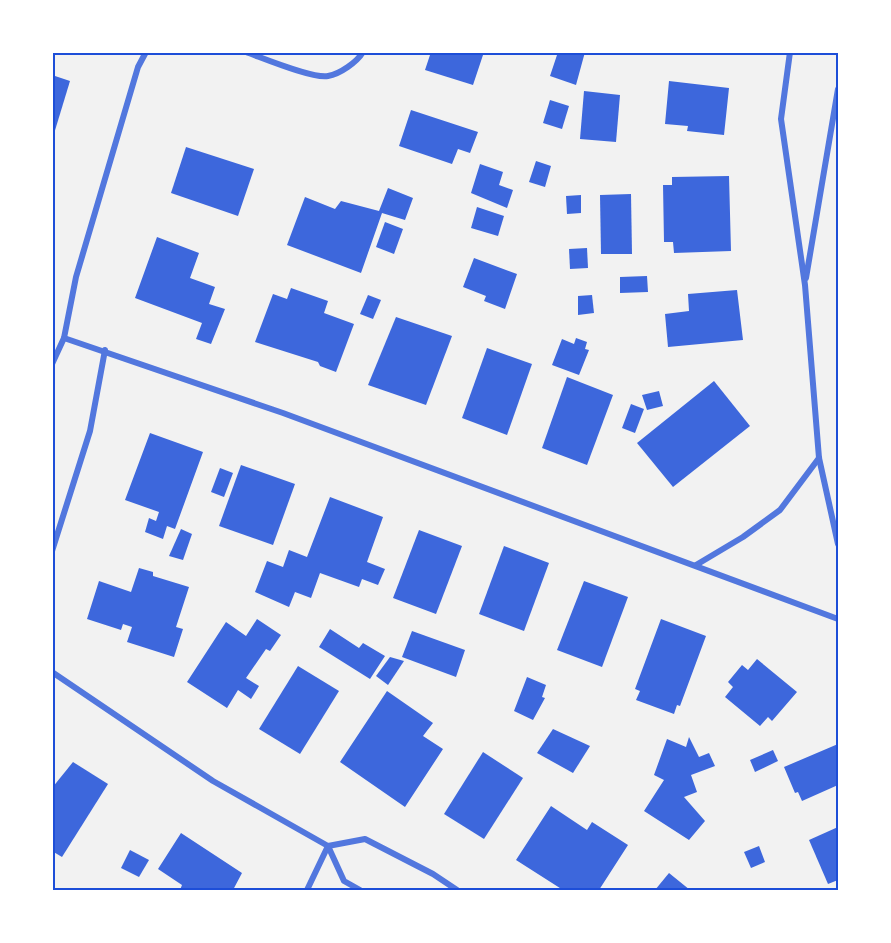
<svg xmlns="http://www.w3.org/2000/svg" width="891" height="943" viewBox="0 0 891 943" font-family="Spectral,serif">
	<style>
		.building { fill: #3d67dc }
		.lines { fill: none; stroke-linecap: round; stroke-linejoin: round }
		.minor { stroke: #5277de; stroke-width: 6 }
		.neatline { fill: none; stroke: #1d4ed8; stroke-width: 2 }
	</style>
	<rect width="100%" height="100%" fill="#f2f2f2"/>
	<g class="building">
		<polygon points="431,52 484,52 473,85 425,70"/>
		<polygon points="558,52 585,52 576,85 550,76"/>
		<polygon points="52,75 70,81 53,137 52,137"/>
		<polygon points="669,81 729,88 724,135 687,131 688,126 665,124"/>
		<polygon points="584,91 620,95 616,142 580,139"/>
		<polygon points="550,100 569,106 562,129 543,123"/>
		<polygon points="411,110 478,132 470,153 458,149 452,164 399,146"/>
		<polygon points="186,147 254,169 238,216 171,193"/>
		<polygon points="536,161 551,166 545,187 529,182"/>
		<polygon points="480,164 503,172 499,185 513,190 507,208 471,193"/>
		<polygon points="729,176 731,251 674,253 673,242 664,242 663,185 672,185 672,177"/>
		<polygon points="388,188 413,198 405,220 382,213 361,273 287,245 305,197 335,209 341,201 379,211"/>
		<polygon points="631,194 632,254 601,254 600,195"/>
		<polygon points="581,195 581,213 567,214 566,196"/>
		<polygon points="477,207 504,216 498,236 471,228"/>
		<polygon points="385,222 403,229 394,254 376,247"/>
		<polygon points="157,237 199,253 190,278 215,287 209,304 225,309 211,344 196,339 202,323 135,298"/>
		<polygon points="587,248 588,268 570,269 569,249"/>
		<polygon points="474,258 517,274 505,309 484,301 486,296 463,287"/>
		<polygon points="647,276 648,292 620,293 620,277"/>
		<polygon points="291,288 328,301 324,313 354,324 336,372 320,366 318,362 255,342 273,294 287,299"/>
		<polygon points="737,290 743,340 668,347 665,314 689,311 688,294"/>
		<polygon points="368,295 381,300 373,319 360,314"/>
		<polygon points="592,295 594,313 578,315 578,296"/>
		<polygon points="396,317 452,336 426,405 368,385"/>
		<polygon points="576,338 587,342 585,349 589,350 579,375 552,365 562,339 574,344"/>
		<polygon points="487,348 532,364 507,435 462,418"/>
		<polygon points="567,377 613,395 587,465 542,448"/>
		<polygon points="714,381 750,426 673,487 637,443"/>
		<polygon points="659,391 663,406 647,410 642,395"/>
		<polygon points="631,404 644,409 635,433 622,428"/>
		<polygon points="150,433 203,452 175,529 167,526 163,539 145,532 149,518 156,521 159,512 125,500"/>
		<polygon points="241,465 295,484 273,545 219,526"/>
		<polygon points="220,468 233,473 224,497 211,492"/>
		<polygon points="330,497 383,517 367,562 385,569 378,585 362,579 359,587 320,573 311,598 295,592 289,607 255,592 267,561 283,567 289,550 307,557"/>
		<polygon points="181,529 192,534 183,560 169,556"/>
		<polygon points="419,530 462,546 436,614 393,598"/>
		<polygon points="504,546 549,563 524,631 479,614"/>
		<polygon points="139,568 153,572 153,576 189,587 176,627 183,629 174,657 127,642 132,627 123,624 121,630 87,619 99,581 131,592"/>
		<polygon points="584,581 628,597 602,667 557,650"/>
		<polygon points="257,619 281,635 270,651 266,649 246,678 259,686 251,699 238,690 227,708 187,682 226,622 246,636"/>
		<polygon points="661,619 706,636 680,706 677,705 674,714 636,700 640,691 635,689"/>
		<polygon points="330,629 359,648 363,643 385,656 370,679 319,647"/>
		<polygon points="412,631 465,650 456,677 402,657"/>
		<polygon points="390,657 404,661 388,685 376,676"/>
		<polygon points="757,659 797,692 772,721 768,717 760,726 725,697 733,687 728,682 742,665 748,670"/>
		<polygon points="298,666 339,691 300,754 259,729"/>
		<polygon points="527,677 546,685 542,697 545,698 533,720 514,711"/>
		<polygon points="387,691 433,723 423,736 443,749 405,807 340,762"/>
		<polygon points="553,729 590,746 573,773 537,753"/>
		<polygon points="689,737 699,757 709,753 715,766 691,775 697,792 684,797 705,821 689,840 644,811 664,780 654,775 667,739 686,747"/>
		<polygon points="838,744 838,785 802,801 798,792 795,793 784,767"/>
		<polygon points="773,750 778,761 755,772 750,760"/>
		<polygon points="483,752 523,778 484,839 444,814"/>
		<polygon points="73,762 108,784 62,857 52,851 52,788"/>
		<polygon points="551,806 587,830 592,822 628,845 599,890 563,890 516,860"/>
		<polygon points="838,827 838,880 828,884 809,840"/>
		<polygon points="181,833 242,873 233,890 180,890 182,885 158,869"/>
		<polygon points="759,846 765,862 751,868 744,852"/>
		<polygon points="130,850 149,860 139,877 121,868"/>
		<polygon points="669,873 690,890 655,890"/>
	</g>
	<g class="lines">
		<g class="minor">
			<path d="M246 52C263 58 313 79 328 76 340 74 357 62 363 52"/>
			<polyline points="790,52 781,119 805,285 819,458 838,544"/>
			<polyline points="806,278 838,89"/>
			<polyline points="64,338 283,413 838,619"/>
			<polyline points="52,364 64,338 76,277 138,67 146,52"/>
			<polyline points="52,551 90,431 105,350"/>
			<polyline points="696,565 743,537 780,510 819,458"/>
			<polyline points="52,672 213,781 328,846 344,881 360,890"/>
			<polyline points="328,846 365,839 433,874 457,890"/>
			<polyline points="307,890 328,846"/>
		</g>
	</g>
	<rect width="891" height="943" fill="none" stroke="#ffffff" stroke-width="108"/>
	<rect x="54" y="54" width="783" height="835" class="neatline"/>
</svg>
